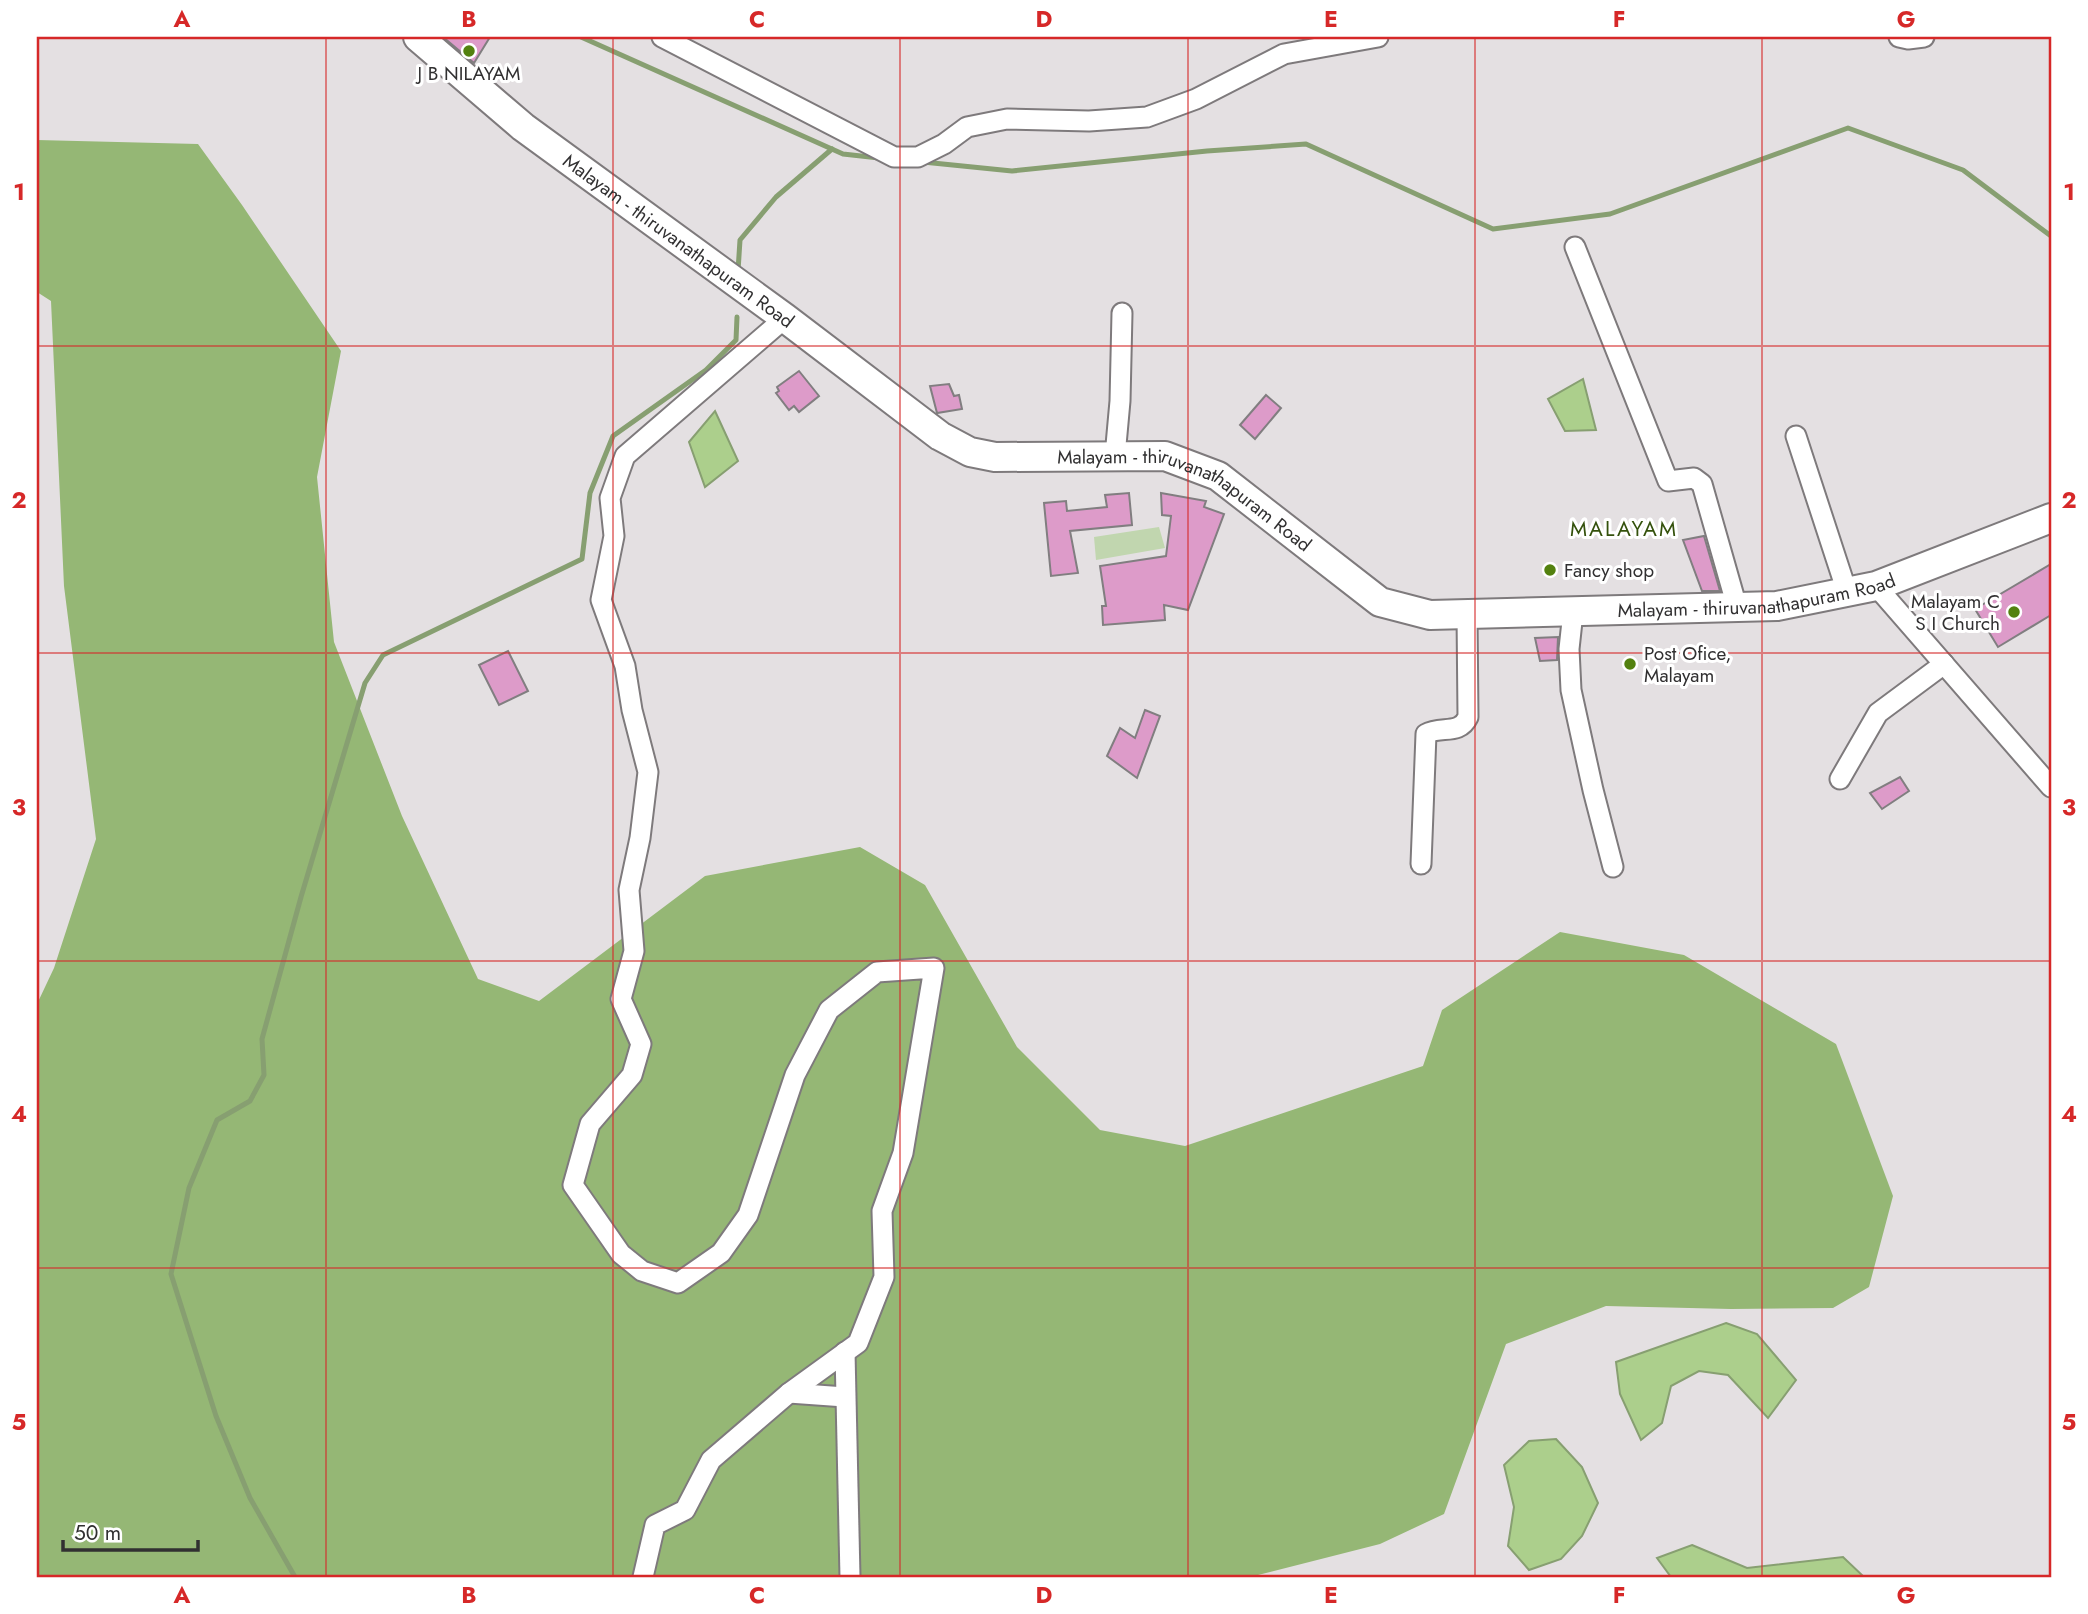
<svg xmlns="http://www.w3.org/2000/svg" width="2088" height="1614" viewBox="0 0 2088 1614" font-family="Jost,sans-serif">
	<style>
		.green { fill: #c1d6af }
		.forest { fill: #95b775 }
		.water { fill: #accf8c; stroke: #879f71; stroke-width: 2 }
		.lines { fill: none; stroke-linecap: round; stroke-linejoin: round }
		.stream { stroke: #879f71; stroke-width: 5 }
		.building { fill: #dd9bc9; stroke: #817e80; stroke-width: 2 }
		.minor-casing { stroke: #7e7a7c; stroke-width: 23 }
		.secondary-casing { stroke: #7e7a7c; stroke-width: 32 }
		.minor { stroke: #fff; stroke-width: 19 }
		.secondary { stroke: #fff; stroke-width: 28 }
		.grid { fill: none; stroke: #d62828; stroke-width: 2; stroke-opacity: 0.55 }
		.poi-dot { fill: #53810f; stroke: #fff; stroke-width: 2.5 }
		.labels { text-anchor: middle; stroke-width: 6; stroke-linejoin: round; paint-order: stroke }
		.poi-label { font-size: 19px; fill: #313031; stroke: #fff; text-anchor: start }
		.street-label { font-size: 19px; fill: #313031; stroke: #fff }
		.neighbourhood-label { font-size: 21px; letter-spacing: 2px; fill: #34510c; stroke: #fff }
		.neatline { fill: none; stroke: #d62828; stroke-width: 2.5 }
		.grid-label { font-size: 23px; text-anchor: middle; font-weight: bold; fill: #d62828 }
	</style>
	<rect width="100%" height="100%" fill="#e4e0e2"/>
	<polygon class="green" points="1159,527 1165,548 1096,560 1094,537"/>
	<polygon class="forest" points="37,140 198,144 242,205 341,351 317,477 334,642 402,816 478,979 539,1001 705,876 860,847 925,885 1017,1047 1100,1130 1185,1146 1423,1066 1442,1010 1560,932 1684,955 1836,1044 1893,1196 1869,1287 1833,1308 1731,1309 1606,1306 1506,1344 1444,1514 1380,1544 1250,1577 37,1577 37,1004 54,968 96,839 64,586 51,301 37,292"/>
	<g class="water">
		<polygon points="1583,379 1596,430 1565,431 1548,399"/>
		<polygon points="715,411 738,461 705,487 689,442"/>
		<polygon points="1726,1323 1757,1334 1796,1380 1768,1418 1728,1375 1699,1371 1671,1386 1662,1423 1641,1440 1620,1394 1616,1362"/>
		<polygon points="1556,1439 1582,1467 1598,1503 1582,1536 1561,1559 1529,1570 1508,1546 1514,1507 1504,1465 1529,1441"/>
		<polygon points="1692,1545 1747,1568 1843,1557 1864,1577 1671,1577 1657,1558"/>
	</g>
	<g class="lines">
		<g class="stream">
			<polyline points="581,37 843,154 879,158"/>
			<polyline points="923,162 1012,171 1207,151 1306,144 1493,229 1610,214 1848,128 1963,170 2051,236"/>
			<polyline points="738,271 740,240 776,197 832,149"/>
			<polyline points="295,1577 250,1498 216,1416 171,1274 189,1188 217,1120 250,1101 264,1075 262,1039 301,897 365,683 383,655 582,559 590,493 613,436 706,370 736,340 737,317"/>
		</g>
	</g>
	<g class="building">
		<polygon points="443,37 490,37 474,63"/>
		<polygon points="799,371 819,396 799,412 794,406 789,410 776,393 779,391 777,387"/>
		<polygon points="949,384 954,396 959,395 962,409 937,413 930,386"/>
		<polygon points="1266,395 1281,408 1255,439 1240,425"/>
		<polygon points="1129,493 1132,525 1070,531 1078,573 1051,576 1044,503 1066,501 1067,511 1107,507 1105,495"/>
		<polygon points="1161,493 1206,501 1204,507 1224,514 1188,610 1164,605 1165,620 1103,625 1102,606 1106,606 1100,566 1166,556 1171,516 1162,515"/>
		<polygon points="1704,536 1720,591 1702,591 1683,540"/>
		<polygon points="2051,564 2051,615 1998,647 1975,609"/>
		<polygon points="1558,637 1557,660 1540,661 1535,638"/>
		<polygon points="508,651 528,691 499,705 479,665"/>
		<polygon points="1145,710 1160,716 1137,778 1107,756 1120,728 1135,738"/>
		<polygon points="1900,777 1909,791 1882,809 1870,793"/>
	</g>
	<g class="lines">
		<g class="minor-casing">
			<g id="minor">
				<polyline points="662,37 894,157 918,157 944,144 967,127 1007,119 1089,121 1147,117 1196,99 1284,54 1378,37"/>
				<polyline points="1899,37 1908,39 1924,37"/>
				<polyline points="1575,247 1668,481 1694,478 1702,484 1737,607"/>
				<polyline points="1796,436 1847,592"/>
				<polyline points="1115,456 1120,401 1122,313"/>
				<polyline points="1876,586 2051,787"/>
				<polyline points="1573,612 1569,649 1571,690 1593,790 1613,867"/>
				<polyline points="1840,779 1878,713 1944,664"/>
				<path d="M1421 864 1426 734C1441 725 1459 736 1468 717L1467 614"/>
				<polyline points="845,1352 850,1577"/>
				<polyline points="789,1393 845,1397"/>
				<polyline points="643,1577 655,1525 685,1510 711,1460 789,1393 858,1343 884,1277 882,1211 903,1153 934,968 877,972 829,1010 795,1075 748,1215 721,1253 678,1283 642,1271 621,1254 573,1185 590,1124 632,1075 641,1044 621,999 634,951 629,890 640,838 648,772 632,710 625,666 601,600 614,536 610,498 625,456 785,318"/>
			</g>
		</g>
		<g class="secondary-casing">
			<g id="secondary">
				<path id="s1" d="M418 37 523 127 785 318 940 436 970 452 995 457 1165 456 1218 476 1380 602 1430 615 1777 606 1876 586 2051 518"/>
			</g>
		</g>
		<use href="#minor" class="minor"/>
		<use href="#secondary" class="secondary"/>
	</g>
	<path class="grid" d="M326 37V1577M613 37V1577M900 37V1577M1188 37V1577M1475 37V1577M1762 37V1577M37 346H2051M37 653H2051M37 961H2051M37 1268H2051"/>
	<g class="poi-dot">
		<circle cx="469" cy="51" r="7"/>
		<circle cx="1550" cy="570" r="7"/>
		<circle cx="2014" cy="612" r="7"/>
		<circle cx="1630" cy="664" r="7"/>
	</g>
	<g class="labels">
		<g class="poi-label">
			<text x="469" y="80" text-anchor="middle">J B NILAYAM</text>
			<text x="1564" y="577">Fancy shop</text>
			<text x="2000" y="608" text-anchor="end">Malayam C<tspan x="2000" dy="22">S I Church</tspan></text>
			<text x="1644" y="660">Post Ofice,<tspan x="1644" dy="22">Malayam</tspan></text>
		</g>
		<g class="street-label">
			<text dy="7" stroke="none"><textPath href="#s1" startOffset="331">Malayam - thiruvanathapuram Road</textPath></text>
			<text dy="7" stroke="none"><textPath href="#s1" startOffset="919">Malayam - thiruvanathapuram Road</textPath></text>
			<text dy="7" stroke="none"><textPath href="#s1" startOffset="1528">Malayam - thiruvanathapuram Road</textPath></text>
		</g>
		<g class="neighbourhood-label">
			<text x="1624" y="536">MALAYAM</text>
		</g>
	</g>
	<rect width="2088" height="1614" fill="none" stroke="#ffffff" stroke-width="77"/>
	<path d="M63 1540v10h135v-10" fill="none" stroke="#313031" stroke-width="3.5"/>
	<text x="74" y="1540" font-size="21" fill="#313031" stroke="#ffffff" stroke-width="5" paint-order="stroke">50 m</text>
	<rect x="38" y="38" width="2012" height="1538" class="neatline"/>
	<g class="grid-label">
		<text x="182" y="27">A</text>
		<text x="469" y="27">B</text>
		<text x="757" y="27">C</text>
		<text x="1044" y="27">D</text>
		<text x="1331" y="27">E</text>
		<text x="1619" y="27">F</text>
		<text x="1906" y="27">G</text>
		<text x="19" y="200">1</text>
		<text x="2069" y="200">1</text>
		<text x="19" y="508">2</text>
		<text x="2069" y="508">2</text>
		<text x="19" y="815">3</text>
		<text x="2069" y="815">3</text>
		<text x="19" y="1122">4</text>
		<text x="2069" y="1122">4</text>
		<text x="19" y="1430">5</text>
		<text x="2069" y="1430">5</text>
		<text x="182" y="1603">A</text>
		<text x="469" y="1603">B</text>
		<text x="757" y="1603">C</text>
		<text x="1044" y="1603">D</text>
		<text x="1331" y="1603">E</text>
		<text x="1619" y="1603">F</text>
		<text x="1906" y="1603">G</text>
	</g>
</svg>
